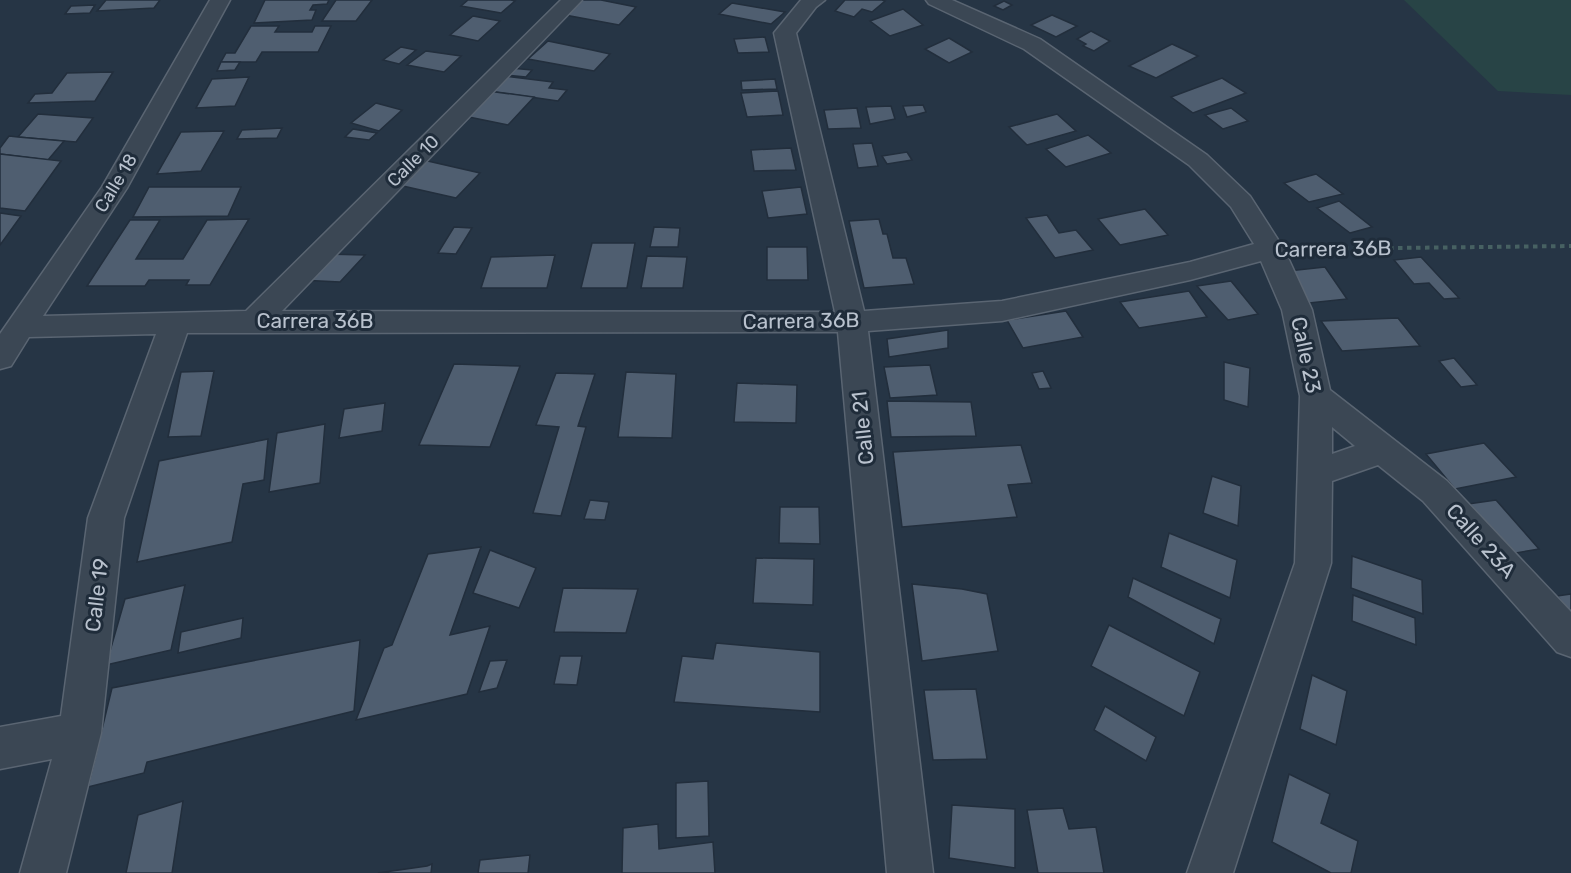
<svg xmlns="http://www.w3.org/2000/svg" width="1571" height="873" viewBox="0 0 1571 873" font-family="Rubik,sans-serif">
	<style>
		.green { fill: #284446 }
		.building { fill: #4f5e70; stroke: #222e3c; stroke-width: 1.5 }
		.lines { fill: none; stroke-linecap: round; stroke-linejoin: round }
		.minor-casing { stroke: #5a6572; stroke-width: 3 }
		.path { stroke: #476162; stroke-width: 4; stroke-dasharray: 4.5 4.5; stroke-linecap: butt }
		.minor { fill: #3b4754; fill-rule: evenodd }
		.labels { text-anchor: middle; stroke-width: 6; stroke-linejoin: round; paint-order: stroke }
		.far-street-label { font-size: 18px; fill: #b9c2ce; stroke: #1f2c3a }
		.street-label { font-size: 21px; fill: #b9c2ce; stroke: #1f2c3a }
	</style>
	<rect width="100%" height="100%" fill="#263545"/>
	<polygon class="green" points="1404,0 1571,0 1571,95 1498,91"/>
	<g class="building">
		<polygon points="106,0 160,0 154,8 97,11"/>
		<polygon points="265,0 329,0 327,4 313,5 310,10 316,10 312,20 254,23"/>
		<polygon points="336,0 372,0 356,21 322,21"/>
		<polygon points="468,0 511,0 515,1 501,13 461,6"/>
		<polygon points="580,0 601,0 636,7 619,25 565,15"/>
		<polygon points="845,0 882,0 885,1 872,12 862,9 854,17 835,11"/>
		<polygon points="1004,1 1012,5 1003,10 994,6"/>
		<polygon points="732,3 785,12 771,24 719,14"/>
		<polygon points="95,5 90,13 65,14 71,6"/>
		<polygon points="903,9 923,25 890,36 870,21"/>
		<polygon points="1052,15 1077,26 1056,37 1031,25"/>
		<polygon points="473,16 500,21 478,41 450,35"/>
		<polygon points="251,26 279,26 275,32 312,32 315,26 331,26 318,52 262,52 256,62 221,62 226,53 235,53"/>
		<polygon points="1091,31 1110,41 1094,51 1083,46 1086,44 1077,39"/>
		<polygon points="765,37 769,52 738,53 734,39"/>
		<polygon points="949,38 964,47 972,52 949,63 925,49"/>
		<polygon points="548,41 592,50 610,54 594,71 528,59"/>
		<polygon points="1172,44 1198,56 1156,78 1129,66"/>
		<polygon points="401,47 416,50 399,64 383,60"/>
		<polygon points="426,51 461,56 444,72 407,65"/>
		<polygon points="221,62 240,62 235,70 217,71"/>
		<polygon points="511,68 532,70 526,77 504,75"/>
		<polygon points="113,72 95,101 28,103 35,94 52,93 67,73"/>
		<polygon points="503,76 553,82 549,88 567,90 558,101 488,91"/>
		<polygon points="249,77 235,106 196,108 212,79"/>
		<polygon points="1222,78 1246,93 1193,113 1171,97"/>
		<polygon points="775,79 777,89 742,90 741,81"/>
		<polygon points="488,91 534,97 508,125 464,116"/>
		<polygon points="778,91 783,115 747,117 741,93"/>
		<polygon points="376,103 402,110 379,131 351,123"/>
		<polygon points="923,105 926,112 907,117 903,106"/>
		<polygon points="891,106 895,119 870,124 866,107"/>
		<polygon points="857,108 861,128 828,129 824,110"/>
		<polygon points="1231,108 1248,121 1223,129 1205,115"/>
		<polygon points="38,114 93,118 76,142 18,137"/>
		<polygon points="1057,114 1076,131 1027,145 1009,127"/>
		<polygon points="282,128 277,138 237,139 242,130"/>
		<polygon points="353,129 377,133 369,140 345,137"/>
		<polygon points="224,131 201,171 157,174 181,132"/>
		<polygon points="1088,135 1111,153 1066,167 1046,149"/>
		<polygon points="9,136 18,137 64,141 48,160 0,154 0,148"/>
		<polygon points="872,143 878,166 858,168 853,144"/>
		<polygon points="791,148 796,170 754,171 751,150"/>
		<polygon points="907,152 912,160 887,164 882,156"/>
		<polygon points="0,154 61,161 25,211 0,208"/>
		<polygon points="419,159 480,173 456,198 394,184"/>
		<polygon points="1316,174 1343,194 1309,202 1284,183"/>
		<polygon points="149,187 241,187 228,216 133,217"/>
		<polygon points="801,187 807,214 768,218 762,191"/>
		<polygon points="1339,201 1372,227 1350,233 1317,208"/>
		<polygon points="1145,209 1168,235 1120,245 1098,219"/>
		<polygon points="0,213 21,216 0,245"/>
		<polygon points="1047,215 1059,233 1076,230 1093,250 1055,258 1026,218"/>
		<polygon points="249,219 210,285 186,285 189,280 149,280 145,286 87,286 130,220 160,220 136,259 183,259 207,220"/>
		<polygon points="879,219 883,234 887,234 893,258 906,258 914,284 864,288 849,221"/>
		<polygon points="454,227 472,228 456,254 438,253"/>
		<polygon points="654,227 680,228 678,247 650,247"/>
		<polygon points="592,243 635,243 627,288 581,288"/>
		<polygon points="767,247 807,247 808,280 767,280"/>
		<polygon points="325,254 365,255 340,282 300,280"/>
		<polygon points="555,255 547,288 481,288 491,257"/>
		<polygon points="647,256 687,257 683,288 641,288"/>
		<polygon points="1421,257 1459,298 1444,299 1429,283 1414,284 1394,260"/>
		<polygon points="1325,267 1347,299 1309,303 1288,271"/>
		<polygon points="1231,281 1258,314 1228,320 1197,286"/>
		<polygon points="1189,291 1207,317 1139,328 1120,302"/>
		<polygon points="1066,311 1083,337 1023,348 1007,320"/>
		<polygon points="1398,318 1420,346 1342,351 1321,321"/>
		<polygon points="948,330 948,348 889,357 887,339"/>
		<polygon points="1454,358 1477,385 1461,387 1439,361"/>
		<polygon points="1224,362 1250,368 1248,407 1224,400"/>
		<polygon points="454,364 520,366 490,447 419,445"/>
		<polygon points="930,365 937,395 890,398 884,367"/>
		<polygon points="214,371 201,436 168,437 181,372"/>
		<polygon points="1043,371 1051,388 1039,389 1032,373"/>
		<polygon points="626,372 676,374 672,438 618,437"/>
		<polygon points="556,373 595,374 578,426 586,427 561,516 533,513 559,427 536,425"/>
		<polygon points="737,383 797,385 796,423 734,422"/>
		<polygon points="887,401 971,402 976,436 891,437"/>
		<polygon points="385,403 382,431 339,438 344,409"/>
		<polygon points="325,424 320,483 269,492 277,433"/>
		<polygon points="268,439 264,480 243,484 232,542 137,562 159,461"/>
		<polygon points="1484,443 1516,477 1455,489 1426,454"/>
		<polygon points="1021,445 1032,483 1008,485 1017,517 902,527 893,452"/>
		<polygon points="1212,476 1241,486 1238,526 1203,513"/>
		<polygon points="590,500 609,502 605,520 584,519"/>
		<polygon points="1496,500 1539,549 1510,554 1468,504"/>
		<polygon points="780,507 819,507 820,544 779,543"/>
		<polygon points="1169,533 1237,560 1230,598 1161,567"/>
		<polygon points="481,547 450,635 490,626 467,694 356,720 384,648 392,645 428,554"/>
		<polygon points="490,550 536,568 519,608 473,593"/>
		<polygon points="1352,556 1422,580 1423,614 1351,588"/>
		<polygon points="756,558 814,559 813,605 753,603"/>
		<polygon points="1133,578 1221,619 1214,644 1128,597"/>
		<polygon points="912,584 962,589 987,594 998,651 922,661"/>
		<polygon points="185,585 171,650 106,665 125,599"/>
		<polygon points="563,588 638,589 626,633 554,632"/>
		<polygon points="1571,594 1571,613 1557,596"/>
		<polygon points="1353,595 1415,618 1416,645 1352,621"/>
		<polygon points="243,618 241,638 178,653 181,632"/>
		<polygon points="1109,625 1200,672 1184,716 1091,666"/>
		<polygon points="360,640 354,711 147,762 144,773 88,787 112,688"/>
		<polygon points="716,643 820,652 820,712 674,702 682,656 713,659"/>
		<polygon points="560,656 582,656 577,685 554,684"/>
		<polygon points="507,660 497,688 479,692 490,661"/>
		<polygon points="1312,675 1347,691 1336,745 1300,729"/>
		<polygon points="976,689 987,759 933,760 924,690"/>
		<polygon points="1105,706 1156,737 1146,761 1094,730"/>
		<polygon points="1289,774 1330,794 1321,823 1358,841 1351,873 1331,873 1272,842"/>
		<polygon points="708,781 709,836 676,838 676,783"/>
		<polygon points="183,801 172,873 126,873 138,815"/>
		<polygon points="952,805 1015,809 1015,868 949,858"/>
		<polygon points="1063,808 1069,829 1096,827 1104,873 1038,873 1027,810"/>
		<polygon points="658,824 659,849 713,842 715,873 622,873 623,828"/>
		<polygon points="530,855 528,873 478,873 480,860"/>
		<polygon points="432,864 431,873 378,873 427,866"/>
	</g>
	<g class="lines">
		<g class="minor-casing">
			<path id="minor" d="M210 0H230L127 188 43 316 246 311 561 0H582L282 311 835 312 774 33 801 0H825L816 7 796 33 864 311 1002 301 1190 262 1254 244 1231 207 1189 165 1024 49 929 4 926 0H952L1040 39 1207 155 1250 196 1284 249 1312 310 1330 390 1447 481 1571 612V657L1557 652 1423 501 1378 465 1332 481 1331 563 1233 873H1187L1295 563 1300 396 1282 310 1261 261 1190 280 1002 321 868 331 933 873H887L838 332 187 333 124 518 101 733 66 873H20L52 759 0 769V727L61 716 88 518 156 334 29 337 11 366 0 369V334L102 187ZM1332 427 1355 446 1332 454Z"/>
		</g>
		<polyline class="path" points="1308,249 1571,246"/>
		<use href="#minor" class="minor"/>
	</g>
	<g class="labels">
		<g class="far-street-label">
			<text transform="translate(413 161) rotate(-45)" y="6">Calle 10</text>
			<text transform="translate(116 183) rotate(-59)" y="6">Calle 18</text>
		</g>
		<g class="street-label">
			<text transform="translate(1333 249) rotate(-1)" y="7">Carrera 36B</text>
			<text x="315" y="328">Carrera 36B</text>
			<text transform="translate(801 321) rotate(-1)" y="7">Carrera 36B</text>
			<text transform="translate(1306 355) rotate(78)" y="7">Calle 23</text>
			<text transform="translate(863 428) rotate(-96)" y="7">Calle 21</text>
			<text transform="translate(1481 541) rotate(48)" y="7">Calle 23A</text>
			<text transform="translate(97 595) rotate(-83)" y="7">Calle 19</text>
		</g>
	</g>
</svg>
